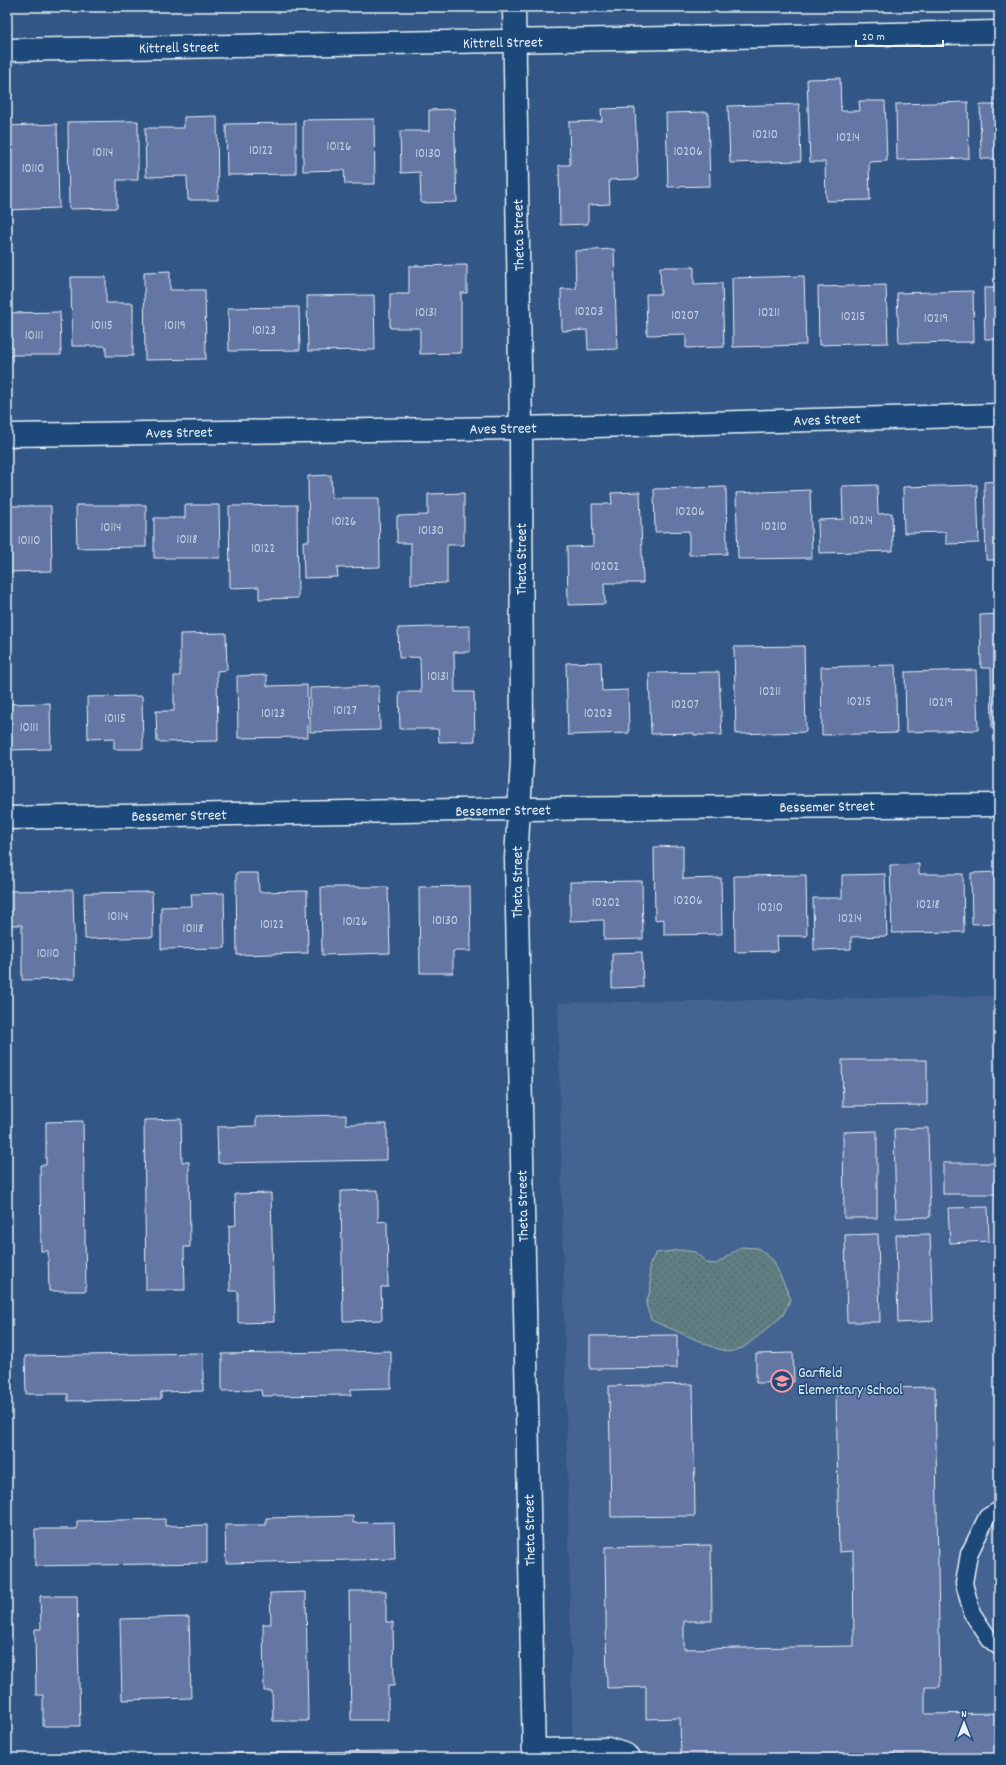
<svg xmlns="http://www.w3.org/2000/svg" width="1006" height="1765" viewBox="0 0 1006 1765" font-family="Dekko,sans-serif">
	<style>
		.built { fill: #446390 }
		.green { fill: url(#green-dots); stroke: #a3b8bd }
		.building { fill: #6476a4; stroke: #e8f1f8 }
		.lines { fill: none; stroke-linecap: round; stroke-linejoin: round }
		.service-casing { stroke: #e8f1f8; stroke-width: 19 }
		.minor-casing { stroke: #e8f1f8; stroke-width: 25 }
		.tertiary-casing { stroke: #e8f1f8; stroke-width: 25 }
		.service { stroke: #1f4a7a; stroke-width: 16 }
		.minor { stroke: #1f4a7a; stroke-width: 22 }
		.tertiary { stroke: #1f4a7a; stroke-width: 22 }
		.labels { text-anchor: middle; stroke-width: 3; stroke-linejoin: round; paint-order: stroke }
		.number-label { font-size: 13px; fill: #c7d2e3 }
		.street-label { font-size: 15px; fill: #e8f1f8; stroke: #1f4a7a }
		.poi-label { font-size: 15px; fill: #e8f1f8; stroke: #1f4a7a; text-anchor: start }
	</style>
	<defs>
		<pattern id="green-dots" width="8" height="8" patternUnits="userSpaceOnUse"><rect width="8" height="8" fill="#5e7e82"/><path d="M2 2h.1M6 6h.1" fill="none" stroke="#536669" stroke-width="1.8" stroke-linecap="round"/></pattern>
	</defs>
	<rect width="100%" height="100%" fill="#325685"/>
	<filter id="ink" filterUnits="userSpaceOnUse"><feTurbulence type="fractalNoise" baseFrequency=".025" numOctaves="2"/><feDisplacementMap in="SourceGraphic" scale="8" xChannelSelector="R" yChannelSelector="G"/><feConvolveMatrix kernelMatrix="1 2 1 2 8 2 1 2 1" color-interpolation-filters="sRGB"/></filter>
	<g filter="url(#ink)">
		<polygon class="built" points="999,996 999,1758 573,1758 558,1003"/>
		<polygon class="green" points="741,1247 758,1248 773,1260 791,1299 783,1315 766,1330 743,1348 729,1352 715,1348 651,1320 646,1304 651,1287 649,1266 656,1253 680,1250 695,1252 707,1263 716,1264"/>
		<g class="building">
			<polygon points="840,78 841,111 860,111 859,101 885,101 887,161 869,162 870,200 826,201 825,162 810,162 807,79"/>
			<polygon points="968,102 969,158 897,160 896,104"/>
			<polygon points="799,104 801,161 730,163 728,106"/>
			<polygon points="980,105 999,105 999,159 981,159"/>
			<polygon points="635,108 638,179 609,180 610,204 588,205 588,224 560,225 559,165 570,165 569,122 602,121 601,109"/>
			<polygon points="454,109 457,202 421,203 420,172 401,173 400,131 429,131 429,110"/>
			<polygon points="708,112 710,186 668,187 666,113"/>
			<polygon points="217,116 218,200 188,200 187,176 146,177 145,128 184,128 184,117"/>
			<polygon points="374,119 375,184 345,184 344,170 303,171 303,120"/>
			<polygon points="138,121 138,180 117,180 117,208 69,209 68,122"/>
			<polygon points="296,123 296,174 227,175 226,124"/>
			<polygon points="57,124 59,208 7,210 7,126"/>
			<polygon points="614,249 617,349 588,350 587,330 562,331 561,289 576,289 575,251"/>
			<polygon points="467,265 467,293 461,293 461,353 420,354 420,328 390,328 390,294 409,294 409,266"/>
			<polygon points="660,267 694,267 694,284 722,283 724,347 686,348 686,334 647,335 646,294 661,294"/>
			<polygon points="170,271 170,290 205,290 206,359 145,360 144,272"/>
			<polygon points="804,276 806,345 733,347 732,278"/>
			<polygon points="71,277 106,277 106,303 133,303 133,356 106,356 106,346 72,346"/>
			<polygon points="886,285 888,343 819,345 818,287"/>
			<polygon points="984,288 999,288 999,339 985,339"/>
			<polygon points="973,291 974,342 899,343 897,293"/>
			<polygon points="374,295 375,350 308,351 307,296"/>
			<polygon points="299,307 300,350 229,351 228,308"/>
			<polygon points="60,312 61,355 7,355 7,313"/>
			<polygon points="331,475 332,498 379,498 380,567 337,568 338,577 304,578 303,541 309,541 308,476"/>
			<polygon points="999,481 999,560 986,560 984,482"/>
			<polygon points="877,485 878,514 892,513 893,551 819,553 818,520 843,519 842,486"/>
			<polygon points="977,485 979,543 946,544 946,532 904,533 903,487"/>
			<polygon points="726,487 727,554 689,555 689,531 655,532 654,489"/>
			<polygon points="810,490 812,558 738,559 736,493"/>
			<polygon points="640,492 643,583 604,583 605,604 568,605 567,547 593,546 592,504 612,504 611,493"/>
			<polygon points="464,493 464,545 447,545 447,583 411,584 411,543 397,543 397,516 428,515 428,494"/>
			<polygon points="76,505 146,505 146,547 77,548"/>
			<polygon points="185,505 219,505 220,558 154,558 154,518 185,518"/>
			<polygon points="297,505 298,598 259,599 259,587 230,588 229,506"/>
			<polygon points="7,506 51,506 52,571 7,572"/>
			<polygon points="999,614 999,729 992,729 991,668 981,668 980,615"/>
			<polygon points="470,626 470,652 454,652 455,692 474,692 475,741 439,742 438,729 400,729 399,692 421,692 420,657 399,658 398,628"/>
			<polygon points="226,633 227,670 217,671 218,741 157,742 156,711 174,711 174,676 180,676 180,634"/>
			<polygon points="804,646 806,732 736,734 734,647"/>
			<polygon points="601,662 602,691 628,690 629,733 568,735 566,663"/>
			<polygon points="895,665 897,733 822,735 821,667"/>
			<polygon points="976,670 978,730 906,732 905,672"/>
			<polygon points="719,672 722,735 694,735 694,733 651,734 649,673"/>
			<polygon points="267,675 267,686 307,685 308,737 238,738 237,676"/>
			<polygon points="379,686 380,730 310,732 310,688"/>
			<polygon points="142,696 143,749 114,749 114,738 88,739 87,697"/>
			<polygon points="50,703 51,749 7,750 7,704"/>
			<polygon points="683,846 683,879 721,878 722,934 664,935 664,919 655,920 654,847"/>
			<polygon points="919,864 919,874 963,874 964,932 892,933 890,865"/>
			<polygon points="999,872 999,923 972,924 971,873"/>
			<polygon points="236,873 258,873 259,892 307,891 308,953 237,955"/>
			<polygon points="885,874 887,936 851,937 851,949 814,950 813,898 842,898 842,875"/>
			<polygon points="806,875 807,936 777,936 778,951 735,952 734,876"/>
			<polygon points="642,881 643,939 604,940 604,920 570,921 570,882"/>
			<polygon points="470,886 471,951 453,951 453,973 420,973 419,887"/>
			<polygon points="321,887 388,887 390,953 322,955"/>
			<polygon points="73,890 75,979 22,980 22,925 7,925 7,891"/>
			<polygon points="152,892 153,937 85,939 84,893"/>
			<polygon points="224,893 225,948 161,949 161,907 192,906 191,894"/>
			<polygon points="642,952 643,987 612,988 612,953"/>
			<polygon points="842,1060 927,1060 927,1105 843,1106"/>
			<polygon points="346,1115 346,1124 387,1124 387,1160 218,1163 217,1127 256,1126 256,1117"/>
			<polygon points="181,1119 182,1162 189,1162 190,1247 184,1247 185,1290 146,1290 144,1120"/>
			<polygon points="83,1121 86,1291 49,1291 48,1251 41,1251 40,1165 46,1165 46,1122"/>
			<polygon points="928,1128 930,1217 896,1218 894,1129"/>
			<polygon points="877,1131 877,1218 844,1218 843,1132"/>
			<rect x="943" y="1163" width="56" height="31"/>
			<polygon points="378,1190 378,1222 387,1221 388,1287 381,1287 382,1320 343,1321 341,1191"/>
			<polygon points="271,1193 274,1322 238,1323 238,1291 230,1291 229,1226 236,1225 235,1194"/>
			<polygon points="988,1207 989,1241 950,1243 948,1208"/>
			<polygon points="878,1234 880,1322 847,1322 845,1235"/>
			<polygon points="930,1234 933,1321 898,1323 896,1235"/>
			<polygon points="677,1335 677,1368 590,1369 590,1336"/>
			<polygon points="391,1351 391,1388 351,1389 351,1395 262,1396 261,1390 222,1391 222,1354"/>
			<polygon points="203,1353 203,1391 161,1392 161,1399 68,1401 68,1394 26,1394 25,1356"/>
			<polygon points="793,1353 794,1382 756,1383 756,1354"/>
			<polygon points="693,1384 695,1516 611,1517 609,1386"/>
			<polygon points="935,1387 940,1687 925,1687 925,1714 999,1713 999,1758 904,1758 904,1754 681,1758 680,1718 646,1719 646,1687 607,1688 605,1547 711,1545 712,1621 684,1621 684,1649 854,1646 853,1551 839,1552 836,1389"/>
			<polygon points="353,1516 353,1523 394,1522 395,1559 226,1563 225,1525 266,1525 266,1518"/>
			<polygon points="165,1519 165,1526 207,1525 207,1563 35,1566 35,1529 77,1529 77,1521"/>
			<polygon points="349,1591 386,1591 386,1622 393,1622 394,1686 388,1686 388,1720 351,1720"/>
			<polygon points="306,1592 308,1721 273,1721 272,1691 264,1691 263,1624 271,1624 270,1593"/>
			<polygon points="40,1596 77,1596 80,1726 43,1726 43,1695 36,1695 35,1629 41,1629"/>
			<polygon points="189,1617 191,1698 122,1700 120,1619"/>
			<polygon points="398,1751 399,1758 229,1758 229,1753"/>
			<polygon points="210,1755 210,1758 41,1758"/>
		</g>
		<g class="lines">
			<g class="service-casing">
				<g id="service">
					<polyline points="999,1510 987,1517 969,1554 964,1583 972,1613 990,1640 999,1647"/>
					<polyline points="534,1747 608,1746 627,1752 633,1758"/>
				</g>
			</g>
			<g class="minor-casing">
				<g id="minor">
					<polyline points="7,50 999,32"/>
					<polyline points="7,435 521,428 999,415"/>
					<polyline points="7,818 519,809 999,805"/>
				</g>
			</g>
			<g class="tertiary-casing">
				<polyline id="tertiary" points="514,7 521,428 522,761 516,858 534,1758"/>
			</g>
			<use href="#service" class="service"/>
			<use href="#minor" class="minor"/>
			<use href="#tertiary" class="tertiary"/>
		</g>
	</g>
	<defs>
		<g id="school-ring" transform="scale(1.15)"><circle r="9.5" fill="#1f4a7a" stroke="#ff9aa2" stroke-width="1.5"/><path d="M0-5L7-2L0 1L-7-2ZM-4 1L0 2.5L4 1V4Q0 6-4 4Z" fill="#ff9aa2"/></g>
	</defs>
	<g fill-rule="evenodd">
		<use href="#school-ring" x="782" y="1381"/>
	</g>
	<g class="labels">
		<g class="number-label">
			<text x="765" y="138">10210</text>
			<text x="848" y="141">10214</text>
			<text x="339" y="150">10126</text>
			<text x="261" y="154">10122</text>
			<text x="688" y="155">10206</text>
			<text x="103" y="156">10114</text>
			<text x="428" y="157">10130</text>
			<text x="33" y="172">10110</text>
			<text x="589" y="315">10203</text>
			<text x="426" y="316">10131</text>
			<text x="769" y="316">10211</text>
			<text x="685" y="319">10207</text>
			<text x="853" y="320">10215</text>
			<text x="936" y="322">10219</text>
			<text x="102" y="329">10115</text>
			<text x="175" y="329">10119</text>
			<text x="264" y="334">10123</text>
			<text x="34" y="339">10111</text>
			<text x="690" y="515">10206</text>
			<text x="861" y="524">10214</text>
			<text x="344" y="525">10126</text>
			<text x="774" y="530">10210</text>
			<text x="111" y="531">10114</text>
			<text x="431" y="534">10130</text>
			<text x="187" y="543">10118</text>
			<text x="29" y="544">10110</text>
			<text x="263" y="552">10122</text>
			<text x="605" y="570">10202</text>
			<text x="438" y="680">10131</text>
			<text x="770" y="695">10211</text>
			<text x="859" y="705">10215</text>
			<text x="941" y="706">10219</text>
			<text x="685" y="708">10207</text>
			<text x="345" y="714">10127</text>
			<text x="273" y="717">10123</text>
			<text x="598" y="717">10203</text>
			<text x="115" y="722">10115</text>
			<text x="29" y="731">10111</text>
			<text x="688" y="904">10206</text>
			<text x="606" y="906">10202</text>
			<text x="928" y="908">10218</text>
			<text x="770" y="911">10210</text>
			<text x="118" y="920">10114</text>
			<text x="850" y="922">10214</text>
			<text x="445" y="924">10130</text>
			<text x="355" y="925">10126</text>
			<text x="272" y="928">10122</text>
			<text x="193" y="932">10118</text>
			<text x="48" y="957">10110</text>
		</g>
		<g class="street-label">
			<text transform="translate(503 42) rotate(-1)" y="5">Kittrell Street</text>
			<text transform="translate(179 47) rotate(-1)" y="5">Kittrell Street</text>
			<text transform="translate(518 235) rotate(-91)" y="5">Theta Street</text>
			<text transform="translate(827 419) rotate(-2)" y="5">Aves Street</text>
			<text transform="translate(503 428) rotate(-1)" y="5">Aves Street</text>
			<text transform="translate(179 432) rotate(-1)" y="5">Aves Street</text>
			<text transform="translate(521 559) rotate(-90)" y="5">Theta Street</text>
			<text transform="translate(827 806) rotate(-1)" y="5">Bessemer Street</text>
			<text transform="translate(503 810) rotate(-1)" y="5">Bessemer Street</text>
			<text transform="translate(179 815) rotate(-1)" y="5">Bessemer Street</text>
			<text transform="translate(517 882) rotate(-90)" y="5">Theta Street</text>
			<text transform="translate(522 1206) rotate(-91)" y="5">Theta Street</text>
			<text transform="translate(529 1530) rotate(-91)" y="5">Theta Street</text>
		</g>
		<g class="poi-label">
			<text x="798" y="1377">Garfield<tspan x="798" dy="17">Elementary School</tspan></text>
		</g>
	</g>
	<rect width="1006" height="1765" fill="none" stroke="#1f4a7a" stroke-width="24"/>
	<rect x="12" y="12" width="982" height="1741" fill="none" stroke="#e8f1f8" stroke-width="1.5" filter="url(#ink)"/>
	<g transform="translate(964 1723)" stroke="#1f4a7a" stroke-width="3" paint-order="stroke">
	<path d="M0-3L7 15L0 10L-7 15Z" fill="#e8f1f8"/>
	<text y="-6" font-size="11" font-weight="bold" text-anchor="middle" fill="#e8f1f8">N</text>
	</g>
	<path d="M856 40v6h87v-6" fill="none" stroke="#e8f1f8" stroke-width="2"/>
	<text x="862" y="40" font-size="12" fill="#e8f1f8" stroke="#1f4a7a" stroke-width="3" paint-order="stroke">20 m</text>
</svg>
